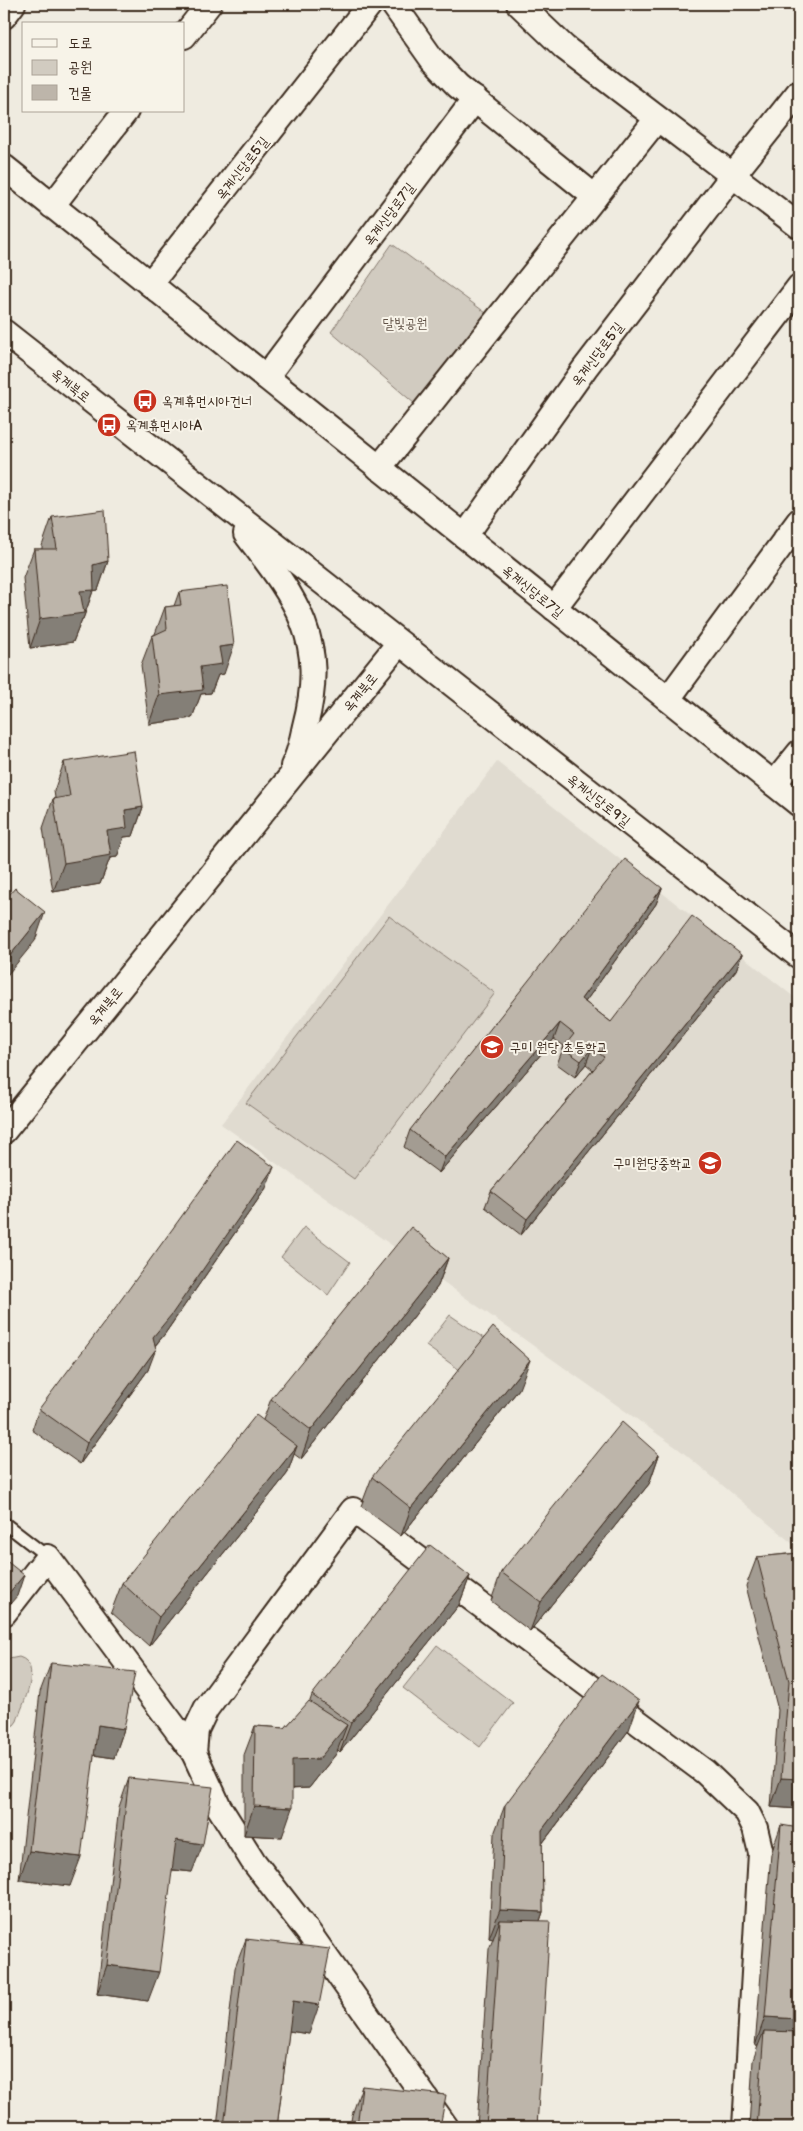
<svg xmlns="http://www.w3.org/2000/svg" width="803" height="2131" viewBox="0 0 803 2131" font-family="'Balsamiq Sans','Poor Story',sans-serif">
	<style>
		.built { fill: #e0dbd0 }
		.green { fill: #d1cbc0; stroke: #867a6f }
		.lines { fill: none; stroke-linecap: round; stroke-linejoin: round }
		.service-casing { stroke: #3b2a1e; stroke-width: 15 }
		.minor-casing { stroke: #3b2a1e; stroke-width: 28 }
		.service { stroke: #f7f3e8; stroke-width: 11 }
		.minor { stroke: #f7f3e8; stroke-width: 24 }
		.wall { fill: #a39c92; stroke: #3b2a1e }
		.shaded-wall { fill: #847f77; stroke: #3b2a1e }
		.building { fill: #bdb5aa; stroke: #3b2a1e }
		.labels { text-anchor: middle; stroke-width: 4; stroke-linejoin: round; paint-order: stroke }
		.street-label { font-size: 14px; fill: #3b2a1e; stroke: #f7f3e8 }
		.park-label { font-size: 14px; fill: #605246; stroke: #f7f3e8 }
		.poi-label { font-size: 14px; fill: #3b2a1e; stroke: #f7f3e8; text-anchor: start }
	</style>
	<rect width="100%" height="100%" fill="#efebe0"/>
	<filter id="ink" filterUnits="userSpaceOnUse"><feTurbulence type="fractalNoise" baseFrequency=".02" numOctaves="2"/><feDisplacementMap in="SourceGraphic" scale="10" xChannelSelector="R" yChannelSelector="G"/><feConvolveMatrix kernelMatrix="1 2 1 2 8 2 1 2 1" color-interpolation-filters="sRGB"/></filter>
	<g filter="url(#ink)">
		<polygon class="built" points="497,762 799,1001 799,1549 680,1450 221,1124"/>
		<g class="green">
			<polygon points="392,244 486,313 415,404 331,332"/>
			<polygon points="389,916 495,993 354,1179 246,1103"/>
			<polygon points="304,1227 350,1262 328,1295 281,1257"/>
			<polygon points="450,1315 488,1341 464,1373 426,1346"/>
			<polygon points="437,1645 513,1703 480,1747 403,1688"/>
			<path d="M19 1657C44 1664 22 1705 17 1721L14 1725 4 1728V1660Z"/>
		</g>
		<g class="lines">
			<g class="service-casing">
				<polyline id="service" points="4,1523 48,1557"/>
			</g>
			<g class="minor-casing">
				<g id="minor">
					<polyline points="393,4 432,59 458,86 595,197"/>
					<polyline points="519,4 565,48 799,226"/>
					<polyline points="4,16 13,4"/>
					<polyline points="184,36 209,4"/>
					<polyline points="4,167 799,804"/>
					<polyline points="52,206 126,111"/>
					<polyline points="150,284 370,4"/>
					<polyline points="4,332 799,956"/>
					<polyline points="266,377 475,99"/>
					<polyline points="379,468 657,119"/>
					<path d="M246 534C296 599 328 639 305 726 302 739 300 754 293 766"/>
					<polyline points="465,536 585,368 733,175 799,92"/>
					<polyline points="554,608 799,287"/>
					<polyline points="668,699 799,521"/>
					<polyline points="774,784 799,753"/>
					<polyline points="4,1131 399,643"/>
					<polyline points="4,1613 48,1557 194,1753 219,1807 253,1861 309,1933 446,2127"/>
					<polyline points="194,1753 196,1730 206,1709 353,1510 705,1772 747,1812 755,1828 761,1853 745,2127"/>
				</g>
			</g>
			<use href="#service" class="service"/>
			<use href="#minor" class="minor"/>
		</g>
		<g class="wall">
			<polygon points="52,517 108,561 98,590 93,591 83,619 82,619 73,642 30,648 23,578 34,549 42,549 42,546"/>
			<polygon points="179,592 224,674 218,675 211,693 201,694 192,718 149,724 141,665 152,636 155,634 165,607 174,606"/>
			<polygon points="64,762 143,807 133,836 124,837 117,857 110,858 100,884 53,892 43,828 53,799 55,798 54,791"/>
			<polygon points="662,888 656,904 585,1002 611,1022 742,954 736,970 521,1235 485,1207 491,1191 593,1070 586,1064 575,1077 557,1064 564,1046 554,1039 439,1173 404,1147 410,1130"/>
			<polygon points="266,1188 164,1335 155,1346 148,1370 80,1464 32,1430 39,1409"/>
			<polygon points="448,1258 438,1286 301,1459 294,1454 287,1474 149,1646 111,1612 122,1583 263,1420 271,1399"/>
			<polygon points="519,1389 401,1536 361,1506 372,1477"/>
			<polygon points="659,1455 649,1484 530,1631 491,1601 501,1572"/>
			<polygon points="799,1553 799,1809 771,1807 778,1710 746,1586 757,1557"/>
			<polygon points="470,1576 459,1605 340,1752 338,1750 336,1754 309,1788 292,1789 282,1837 244,1835 244,1755 255,1726 285,1728 310,1701 312,1695"/>
			<polygon points="51,1663 124,1729 114,1758 94,1755 70,1886 19,1880 40,1692"/>
			<polygon points="629,1730 542,1844 543,1912 540,1921 537,2127 477,2127 489,1949 493,1939 489,1938 494,1834 505,1805"/>
			<polygon points="129,1778 192,1872 172,1870 148,2001 97,1994 119,1807"/>
			<polygon points="781,1825 799,2127 749,2127 753,2060 758,2046 755,2046 771,1854"/>
			<polygon points="246,1939 309,2034 289,2031 277,2127 217,2127 235,1968"/>
			<polygon points="362,2086 440,2127 350,2127 352,2115"/>
		</g>
		<g class="shaded-wall">
			<polygon points="108,561 98,590 93,591 83,619 82,619 73,642 30,648 40,619 80,591 93,565"/>
			<polygon points="234,645 224,674 218,675 211,693 201,694 192,718 149,724 159,695 200,667 219,647"/>
			<polygon points="143,807 133,836 124,837 117,857 110,858 100,884 53,892 64,863 107,831 125,810"/>
			<polygon points="662,888 656,904 575,1016 581,999"/>
			<polygon points="45,912 35,941 4,979 4,963"/>
			<polygon points="742,954 736,970 521,1235 527,1219"/>
			<polygon points="560,1023 554,1039 439,1173 445,1157"/>
			<polygon points="592,1048 586,1064 575,1077 581,1061"/>
			<polygon points="274,1167 266,1188 164,1335 145,1357 153,1337"/>
			<polygon points="448,1258 438,1286 301,1459 311,1430"/>
			<polygon points="156,1349 148,1370 80,1464 87,1443"/>
			<polygon points="530,1360 519,1389 401,1536 411,1508"/>
			<polygon points="297,1446 287,1474 149,1646 159,1617"/>
			<polygon points="659,1455 649,1484 530,1631 541,1602"/>
			<polygon points="24,1575 17,1596 4,1611 4,1599"/>
			<polygon points="470,1576 459,1605 340,1752 351,1723"/>
			<polygon points="639,1701 629,1730 531,1858 542,1830"/>
			<polygon points="98,1725 124,1729 114,1758 88,1754"/>
			<polygon points="347,1725 336,1754 309,1788 282,1789 292,1760"/>
			<polygon points="781,1778 799,1779 799,1809 771,1807"/>
			<polygon points="254,1806 292,1808 282,1837 244,1835"/>
			<polygon points="176,1840 203,1844 192,1872 166,1869"/>
			<polygon points="29,1851 81,1857 70,1886 19,1880"/>
			<polygon points="500,1910 543,1912 533,1941 500,1920 493,1939 489,1938"/>
			<polygon points="107,1965 159,1972 148,2001 97,1994"/>
			<polygon points="293,2001 319,2005 309,2034 282,2030"/>
			<polygon points="765,2017 799,2019 799,2049 764,2031 758,2046 755,2046"/>
		</g>
		<g class="building">
			<polygon points="105,510 108,561 93,565 94,590 80,591 84,613 40,619 34,549 57,549 52,517"/>
			<polygon points="227,586 234,645 219,647 222,664 200,667 203,690 159,695 152,636 167,629 165,607 181,605 179,592"/>
			<polygon points="134,751 143,807 125,810 127,828 107,831 111,855 64,863 53,799 70,796 64,762"/>
			<polygon points="625,859 662,888 581,999 611,1022 692,916 742,954 527,1219 491,1191 604,1057 592,1048 581,1061 563,1048 574,1034 560,1023 445,1157 410,1130"/>
			<polygon points="15,888 45,912 4,963 4,901"/>
			<polygon points="237,1140 274,1167 172,1314 153,1337 156,1349 87,1443 39,1409 107,1319"/>
			<polygon points="411,1227 448,1258 311,1430 271,1399"/>
			<polygon points="493,1327 530,1360 411,1508 372,1477"/>
			<polygon points="256,1415 297,1446 159,1617 122,1583"/>
			<polygon points="622,1422 659,1455 541,1602 501,1572"/>
			<polygon points="430,1545 470,1576 351,1723 312,1695"/>
			<polygon points="799,1553 799,1779 781,1778 789,1681 757,1557"/>
			<polygon points="4,1559 24,1575 4,1599"/>
			<polygon points="51,1663 135,1672 124,1729 98,1725 81,1857 29,1851"/>
			<polygon points="602,1674 639,1701 542,1830 543,1912 500,1910 505,1805"/>
			<polygon points="309,1701 347,1725 319,1759 292,1760 292,1808 254,1806 255,1726 285,1728"/>
			<polygon points="129,1778 213,1787 203,1844 176,1840 159,1972 107,1965"/>
			<polygon points="781,1825 799,1828 799,2019 765,2017"/>
			<polygon points="500,1920 550,1921 537,2127 486,2127"/>
			<polygon points="246,1939 330,1949 319,2005 293,2001 277,2127 224,2127"/>
			<polygon points="764,2031 799,2032 799,2127 757,2127"/>
			<polygon points="362,2086 446,2095 440,2127 357,2127"/>
		</g>
	</g>
	<defs>
		<g id="bus-disc" transform="scale(1.25)"><circle r="9.5" fill="#c8321e" stroke="#f7f3e8"/><path d="M-5-6H5V4H4V6H2V4H-2V6H-4V4H-5ZM-3.5-4V0h7V-4ZM-3.5 1.2v1.5H-2V1.2ZM2 1.2v1.5H3.5V1.2Z" fill="#fff"/></g>
		<g id="school-disc" transform="scale(1.25)"><circle r="9.5" fill="#c8321e" stroke="#f7f3e8"/><path d="M0-5L7-2L0 1L-7-2ZM-4 1L0 2.5L4 1V4Q0 6-4 4Z" fill="#fff"/></g>
	</defs>
	<g fill-rule="evenodd">
		<use href="#bus-disc" x="145" y="401"/>
		<use href="#bus-disc" x="109" y="425"/>
		<use href="#school-disc" x="492" y="1047"/>
		<use href="#school-disc" x="710" y="1163"/>
	</g>
	<g class="labels">
		<g class="street-label">
			<text transform="translate(242 168) rotate(-52)" y="5">옥계신당로5길</text>
			<text transform="translate(389 214) rotate(-53)" y="5">옥계신당로7길</text>
			<text transform="translate(597 354) rotate(-53)" y="5">옥계신당로5길</text>
			<text transform="translate(71 385) rotate(38)" y="5">옥계북로</text>
			<text transform="translate(533 591) rotate(39)" y="5">옥계신당로7길</text>
			<text transform="translate(360 692) rotate(-51)" y="5">옥계북로</text>
			<text transform="translate(599 800) rotate(38)" y="5">옥계신당로9길</text>
			<text transform="translate(105 1006) rotate(-51)" y="5">옥계북로</text>
		</g>
		<g class="park-label">
			<text x="405" y="328">달빛공원</text>
		</g>
		<g class="poi-label">
			<text x="162" y="406">옥계휴먼시아건너</text>
			<text x="126" y="430">옥계휴먼시아A</text>
			<text x="510" y="1052">구미 원당 초등학교</text>
			<text x="692" y="1168" text-anchor="end">구미원당중학교</text>
		</g>
	</g>
	<rect width="803" height="2131" fill="none" stroke="#f7f3e8" stroke-width="20"/>
	<rect x="10" y="10" width="783" height="2111" fill="none" stroke="#3b2a1e" stroke-width="2" filter="url(#ink)"/>
	<rect x="22" y="22" width="162" height="90" fill="#f7f3e8" stroke="#aca397"/>
	<rect x="32" y="39" width="25" height="8" fill="#f7f3e8" stroke="#aca397"/>
	<text x="68" y="48" font-size="15" fill="#3b2a1e">도로</text>
	<rect x="32" y="60" width="25" height="15" fill="#d1cbc0" stroke="#aca397"/>
	<text x="68" y="72" font-size="15" fill="#3b2a1e">공원</text>
	<rect x="32" y="85" width="25" height="15" fill="#bdb5aa" stroke="#aca397"/>
	<text x="68" y="98" font-size="15" fill="#3b2a1e">건물</text>
</svg>
